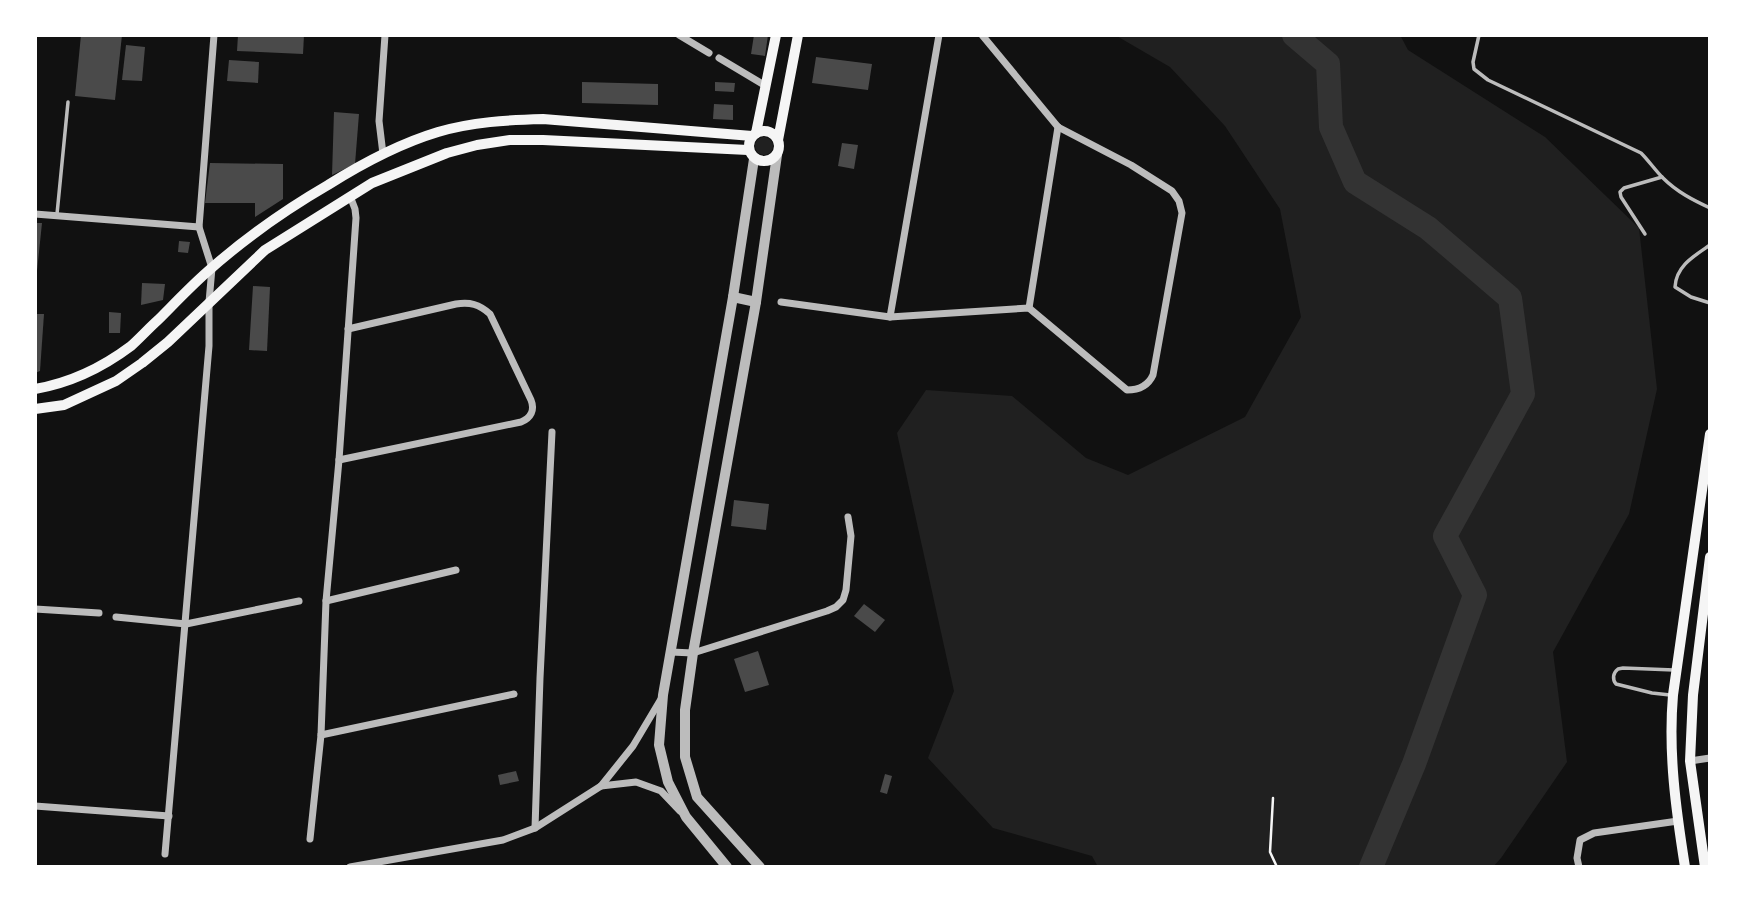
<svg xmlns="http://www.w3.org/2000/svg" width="1745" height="902" viewBox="0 0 1745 902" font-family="Raleway,sans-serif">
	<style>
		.green { fill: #202020 }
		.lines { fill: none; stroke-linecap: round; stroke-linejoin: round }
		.river { stroke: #333; stroke-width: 24 }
		.building { fill: #4a4a4a }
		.path { stroke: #f5f5f5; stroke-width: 2.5 }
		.service { stroke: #bcbcbc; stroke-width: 3.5 }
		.minor { stroke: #bcbcbc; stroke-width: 7 }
		.tertiary { stroke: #bcbcbc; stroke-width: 10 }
		.secondary { stroke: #f5f5f5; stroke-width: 10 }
	</style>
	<rect width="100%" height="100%" fill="#111"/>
	<g class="green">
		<polygon points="1115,35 1400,35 1408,50 1545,137 1639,228 1657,389 1629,514 1553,652 1567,762 1501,858 1493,867 1098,867 1092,856 993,828 928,758 954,691 897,433 926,390 1012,396 1086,458 1128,475 1245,417 1301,317 1280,209 1225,126 1170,67"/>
		<circle cx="764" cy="146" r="9"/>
	</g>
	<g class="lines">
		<polyline class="river" points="1294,35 1328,64 1331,127 1355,182 1428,228 1510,298 1523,394 1445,536 1475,595 1414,764 1371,867"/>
	</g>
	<g class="building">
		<polygon points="81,35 122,35 115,100 75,96"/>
		<polygon points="238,35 304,35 303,54 237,51"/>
		<polygon points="754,35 768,35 765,56 751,54"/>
		<polygon points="126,45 145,47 142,81 122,80"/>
		<polygon points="816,57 872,64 868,90 812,83"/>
		<polygon points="229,60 259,62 258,83 227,81"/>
		<polygon points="582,82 658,84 658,105 582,103"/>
		<polygon points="715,82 735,83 734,92 715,91"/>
		<polygon points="714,104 733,105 733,120 713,119"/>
		<polygon points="334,112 359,114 355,164 332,175"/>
		<polygon points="842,143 858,145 854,169 838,166"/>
		<polygon points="210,163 283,164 283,199 255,217 255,203 205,203"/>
		<polygon points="35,223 42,223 37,271 35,271"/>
		<polygon points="179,241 190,242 188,253 178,252"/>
		<polygon points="142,283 165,284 163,300 141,305"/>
		<polygon points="253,286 270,287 267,351 249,350"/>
		<polygon points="109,312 121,313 120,333 109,333"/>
		<polygon points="35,314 44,314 40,371 35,373"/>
		<polygon points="734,500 769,504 766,530 731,526"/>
		<polygon points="864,604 885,620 875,632 854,616"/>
		<polygon points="758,651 769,685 745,692 734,659"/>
		<polygon points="516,771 519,781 500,785 498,775"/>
		<polygon points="885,774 892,776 887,794 880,792"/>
	</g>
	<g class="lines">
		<polyline class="path" points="1273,798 1270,852 1277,867"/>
		<g class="service">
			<path d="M1479 35 1473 62 1474 69 1488 80 1641 153C1649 161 1655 170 1663 178 1677 192 1693 200 1710 208"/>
			<polyline points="57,214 68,102"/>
			<polyline points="1645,234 1621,197 1620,192 1624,188 1662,177"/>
			<path d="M1710 245C1694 256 1676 266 1675 287L1691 297 1710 303"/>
			<path d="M1670 695 1652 693 1616 684C1612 679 1613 673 1618 669L1623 668 1674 670"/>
		</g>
		<g class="minor">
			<polyline points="679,35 709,53"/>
			<polyline points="719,58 766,86"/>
			<polyline points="383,154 379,121 385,35"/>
			<polyline points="35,214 199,227"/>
			<path d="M781 302 890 317 1029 308 1127 390C1139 390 1148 386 1153 375L1182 213 1179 201 1172 191 1131 165 1058 127 982 35"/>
			<polyline points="1029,308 1058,127"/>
			<polyline points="890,317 939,35"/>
			<path d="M339 460 521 422C531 418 535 410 531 400L490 314C479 304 470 302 456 304L348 329"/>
			<polyline points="326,601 456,570"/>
			<polyline points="35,609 99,613"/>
			<polyline points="116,617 186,624 299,601"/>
			<polyline points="671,652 693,653 827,611 836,607 843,600 846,590 851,536 848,517"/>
			<polyline points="321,735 514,694"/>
			<polyline points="1690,761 1710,758"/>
			<polyline points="601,786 636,782 661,791 680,811"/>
			<polyline points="35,806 169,816"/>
			<polyline points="535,828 540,678 552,432"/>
			<polyline points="310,839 321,735 326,601 339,460 356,218 355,209 350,196"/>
			<polyline points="165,854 209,346 209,302 212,268 199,227 214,35"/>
			<polyline points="350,867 503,840 535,828 601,786 633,746 661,699"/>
			<polyline points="1579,867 1577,858 1580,840 1594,833 1678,821"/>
		</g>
		<g class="tertiary">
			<polyline points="733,297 756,302"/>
			<polyline points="727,867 686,817 668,782 659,745 663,695 733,297 754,159"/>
			<polyline points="760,867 697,797 685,757 685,710 693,653 756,302 777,155"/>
		</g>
		<g class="secondary">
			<circle cx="764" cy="146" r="15"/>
			<polyline points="756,133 776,35"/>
			<polyline points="778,140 798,35"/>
			<path d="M35 389C70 383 103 367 131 346 140 338 149 328 158 320 174 304 190 287 207 272 244 239 285 210 328 185 363 163 398 144 438 132 472 122 507 120 543 119L752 136"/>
			<polyline points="35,409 64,405 116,381 142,363 168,342 265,250 372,183 447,153 477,145 510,140 543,140 748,150"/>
			<path d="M1685 867C1676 810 1668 753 1673 695L1710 434"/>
			<polyline points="1705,867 1690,761 1693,695 1710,557"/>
		</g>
	</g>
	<rect width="1745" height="902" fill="none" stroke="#ffffff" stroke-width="74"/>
</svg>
